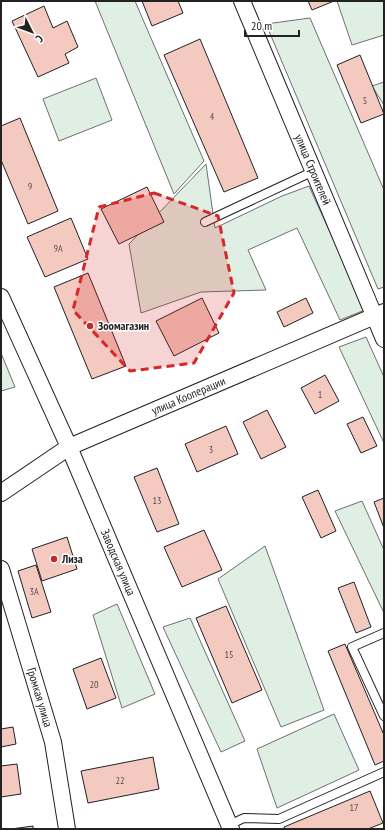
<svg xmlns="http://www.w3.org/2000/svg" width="385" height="830" viewBox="0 0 385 830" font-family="'PT Sans Narrow',sans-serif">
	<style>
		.green { fill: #e0efe3; stroke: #6f6f6f }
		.building { fill: #f3c9c0; stroke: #222 }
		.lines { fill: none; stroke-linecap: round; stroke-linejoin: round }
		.lane-casing { stroke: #222; stroke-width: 10 }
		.street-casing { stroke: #222; stroke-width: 18 }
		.lane { stroke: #fff; stroke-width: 8 }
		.street { stroke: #fff; stroke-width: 16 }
		.marked { fill: #d62828; fill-opacity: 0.2; stroke: #d62828; stroke-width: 3; stroke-dasharray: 8 5; stroke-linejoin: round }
		.poi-dot { fill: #c62828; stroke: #fff; stroke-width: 1.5 }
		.labels { text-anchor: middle; stroke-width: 3; stroke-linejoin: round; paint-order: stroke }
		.number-label { font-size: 10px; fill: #564c4a }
		.street-label { font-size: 12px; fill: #222; stroke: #fff }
		.poi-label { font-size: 12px; font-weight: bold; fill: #222; stroke: #fff; text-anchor: start }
	</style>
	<rect width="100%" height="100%" fill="#fff"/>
	<g class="green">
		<polygon points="95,1 135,1 204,161 174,194"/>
		<polygon points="337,1 384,1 384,35 352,45"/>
		<polygon points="310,18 384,190 384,287 378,289 266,24"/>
		<polygon points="96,78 112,120 59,141 43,99"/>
		<polygon points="384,82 384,105 372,86"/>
		<polygon points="206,164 215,228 282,196 309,186 365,310 340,320 297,228 248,250 266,290 201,292 141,313 129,244"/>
		<polygon points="366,337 384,377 384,443 339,347"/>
		<polygon points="1,353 15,387 1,391"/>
		<polygon points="362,501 384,550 384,613 335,511"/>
		<polygon points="265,546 324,710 281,727 218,579"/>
		<polygon points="117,604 155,694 122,708 93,615"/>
		<polygon points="190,618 245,741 221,752 163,627"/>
		<polygon points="334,714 359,770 277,808 257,749"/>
	</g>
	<g class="building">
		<polygon points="142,1 178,1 183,13 152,26"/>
		<polygon points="308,1 334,1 312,10"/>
		<polygon points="44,6 53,28 67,21 78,47 65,54 69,63 38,77 12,21"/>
		<polygon points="200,39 258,178 224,192 164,55"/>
		<polygon points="360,55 384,114 361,123 337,65"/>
		<polygon points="20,118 58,211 28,224 1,160 1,126"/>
		<polygon points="147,187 164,222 119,244 101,209"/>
		<polygon points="71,218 88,259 45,277 27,237"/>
		<polygon points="88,273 126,366 92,379 54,287"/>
		<polygon points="202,298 219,333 174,356 156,321"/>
		<polygon points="306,298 313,313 284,327 277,312"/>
		<polygon points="325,375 339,401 315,414 301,388"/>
		<polygon points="267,410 286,447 261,459 243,422"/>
		<polygon points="363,417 377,446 361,453 347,424"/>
		<polygon points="226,426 238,454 197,472 185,444"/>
		<polygon points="157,468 179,524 157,532 134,477"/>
		<polygon points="318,490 336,531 321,538 302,497"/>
		<polygon points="384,498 384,528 374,502"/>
		<polygon points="204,530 222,570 182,587 164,547"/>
		<polygon points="67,537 77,569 42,581 32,549"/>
		<polygon points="36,565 51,612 32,618 18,571"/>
		<polygon points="354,582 371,627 356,633 338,588"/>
		<polygon points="226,606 262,690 232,703 196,618"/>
		<polygon points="345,644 384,735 384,761 375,765 328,651"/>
		<polygon points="101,658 116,698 87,709 73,669"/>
		<polygon points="13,727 16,744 1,747 1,729"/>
		<polygon points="153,757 159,789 88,803 81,771"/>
		<polygon points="17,764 21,794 1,797 1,766"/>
		<polygon points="370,791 383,823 368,829 285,829 284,827"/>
		<polygon points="33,826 33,829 11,829"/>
	</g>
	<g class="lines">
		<g class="lane-casing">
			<g id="lane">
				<polyline points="205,222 314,171"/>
				<polyline points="384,633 352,647 384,716"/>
				<polyline points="229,825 244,818 279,819 384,772"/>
			</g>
		</g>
		<g class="street-casing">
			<g id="street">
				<path id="s1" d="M242 1 384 339"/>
				<path id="s2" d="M1 297 69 447 231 829"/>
				<path id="s3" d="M1 493 69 447 384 312"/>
				<path id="s4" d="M1 569 53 742 67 829"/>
			</g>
		</g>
		<use href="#lane" class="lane"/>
		<use href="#street" class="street"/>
	</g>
	<path class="marked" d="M154 193 218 216 234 293 194 363 130 371 73 310 99 207Z"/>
	<g class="poi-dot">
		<circle cx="90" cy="326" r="4"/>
		<circle cx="54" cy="559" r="4"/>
	</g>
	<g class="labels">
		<g class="number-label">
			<text x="365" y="104">5</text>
			<text x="212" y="120">4</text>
			<text x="30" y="190">9</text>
			<text x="58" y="252">9А</text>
			<text x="320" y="398">1</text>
			<text x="211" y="453">3</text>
			<text x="157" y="504">13</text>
			<text x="34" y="595">3А</text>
			<text x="229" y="658">15</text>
			<text x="94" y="688">20</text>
			<text x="120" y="784">22</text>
			<text x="354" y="811">17</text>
		</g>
		<g class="street-label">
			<text dy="4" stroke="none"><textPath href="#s1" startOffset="183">улица Строителей</textPath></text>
			<text dy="4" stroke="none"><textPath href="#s3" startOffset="212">улица Кооперации</textPath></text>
			<text dy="4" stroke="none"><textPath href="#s2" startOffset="290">Заводская улица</textPath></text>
			<text dy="4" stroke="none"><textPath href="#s4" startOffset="134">Громкая улица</textPath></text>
		</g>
		<g class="poi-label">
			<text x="98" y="330">Зоомагазин</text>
			<text x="62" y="563">Лиза</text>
		</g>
	</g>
	<rect width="385" height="830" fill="none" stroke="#222222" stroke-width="4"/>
	<g transform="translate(32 32) rotate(132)" stroke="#ffffff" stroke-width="3" paint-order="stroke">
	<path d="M0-3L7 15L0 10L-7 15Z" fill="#222222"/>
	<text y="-6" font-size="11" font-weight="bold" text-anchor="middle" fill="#222222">С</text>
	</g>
	<path d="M245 30v6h54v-6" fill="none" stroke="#222222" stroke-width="2"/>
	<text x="251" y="30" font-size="12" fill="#222222" stroke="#ffffff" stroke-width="3" paint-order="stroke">20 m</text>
</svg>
